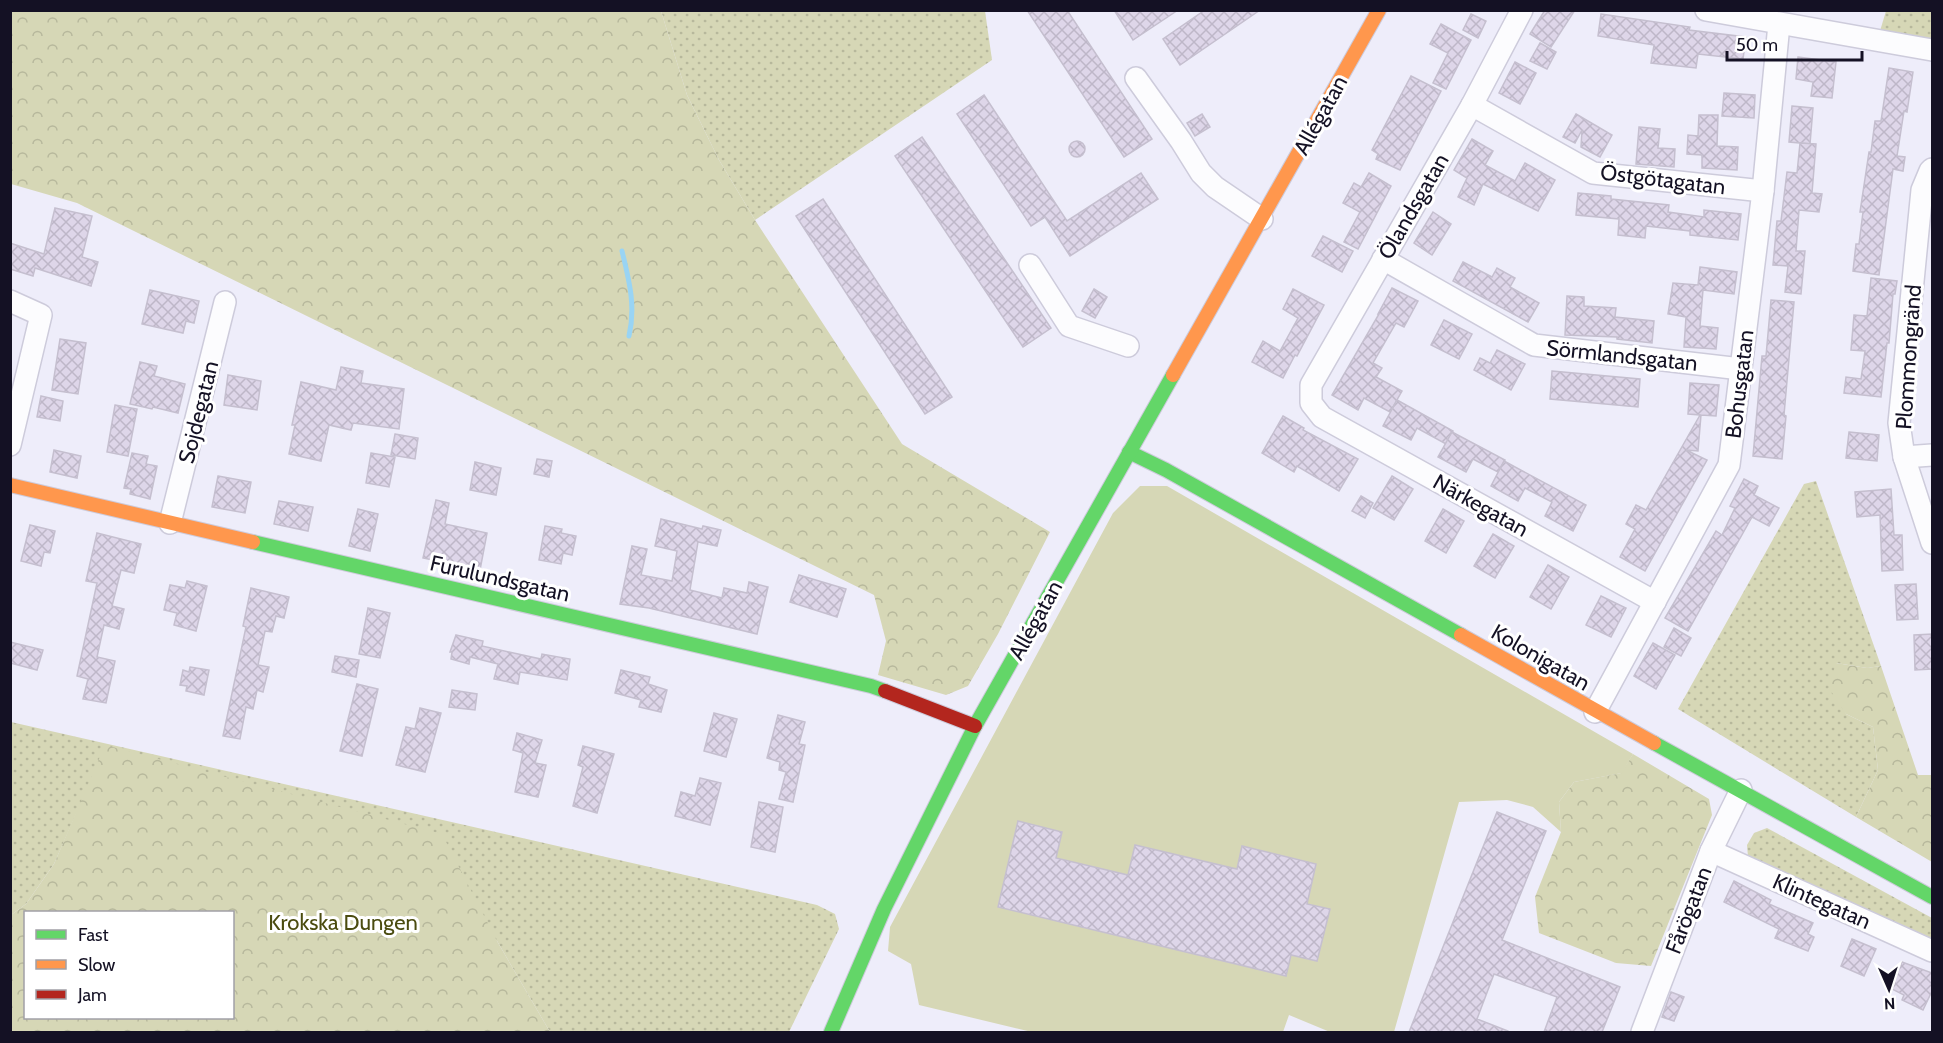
<svg xmlns="http://www.w3.org/2000/svg" width="1943" height="1043" viewBox="0 0 1943 1043" font-family="Cabin,sans-serif">
	<style>
		.grass { fill: url(#grass-dots) }
		.forest { fill: url(#forest-crowns); fill-rule: evenodd }
		.garden { fill: #d6d7b6 }
		.lines { fill: none; stroke-linecap: round; stroke-linejoin: round }
		.stream { stroke: #99d4f4; stroke-width: 5 }
		.building { fill: url(#building-cross-hatch); stroke: #c5bfcf; stroke-width: 1.5 }
		.street-casing { stroke: #cdcbdb; stroke-width: 24 }
		.fast-casing { stroke: #cdcbdb; stroke-width: 16 }
		.slow-casing { stroke: #cdcbdb; stroke-width: 16 }
		.jam-casing { stroke: #cdcbdb; stroke-width: 16 }
		.street { stroke: #fcfcfe; stroke-width: 21 }
		.fast { stroke: #63d668; stroke-width: 14 }
		.slow { stroke: #ff974d; stroke-width: 14 }
		.jam { stroke: #b3261e; stroke-width: 14 }
		.labels { text-anchor: middle; stroke-width: 6; stroke-linejoin: round; paint-order: stroke }
		.street-label { font-size: 22px; fill: #141124; stroke: #fff }
		.park-label { font-size: 22px; fill: #4b4c10; stroke: #fff }
	</style>
	<defs>
		<pattern id="grass-dots" width="8" height="8" patternUnits="userSpaceOnUse" patternTransform="scale(1.5)"><rect width="8" height="8" fill="#d6d7b6"/><path d="M2 2h.1M6 6h.1" fill="none" stroke="#b7b89c" stroke-width="1.8" stroke-linecap="round"/></pattern>
		<pattern id="forest-crowns" width="20" height="18" patternUnits="userSpaceOnUse" patternTransform="scale(1.5)"><rect width="20" height="18" fill="#d6d7b6"/><path d="M2 6a3 3 0 1 1 6 0M12 15a3 3 0 1 1 6 0" fill="none" stroke="#b7b89c"/></pattern>
		<pattern id="building-cross-hatch" width="8" height="8" patternUnits="userSpaceOnUse" patternTransform="scale(1.5)"><rect width="8" height="8" fill="#ded6e9"/><path d="M0 0l8 8M0 8l8-8" fill="none" stroke="#beb7c8"/></pattern>
	</defs>
	<rect width="100%" height="100%" fill="#eeedfa"/>
	<g class="grass">
		<polygon points="661,11 985,11 992,60 755,220 719,160 687,95"/>
		<polygon points="1886,11 1932,11 1932,40 1880,31"/>
		<polygon points="1816,481 1881,666 1867,668 1836,663 1846,714 1873,727 1878,770 1856,817 1678,709 1804,484"/>
		<polygon points="11,722 817,905 835,914 839,929 789,1032 550,1032 497,941 106,746 54,864 26,904 11,915"/>
		<polygon points="1767,828 1932,918 1932,944 1748,857 1747,845 1754,833"/>
	</g>
	<g class="forest">
		<polygon points="10,11 661,11 687,95 719,160 755,220 902,444 1050,532 998,634 968,686 946,695 878,675 886,641 874,595 77,203 11,184"/>
		<polygon points="1836,663 1867,668 1881,666 1918,775 1932,775 1932,862 1856,817 1878,770 1873,727 1846,714 1829,688"/>
		<path d="M105 745 442 834 497 941 550 1032H11V915L26 904 54 864ZM26 912H232V1018H26Z"/>
		<polygon points="1633,754 1709,799 1712,815 1651,966 1616,963 1539,933 1535,897 1561,832 1559,802 1574,782 1621,773"/>
	</g>
	<polygon class="garden" points="1140,486 1167,486 1633,754 1622,773 1574,782 1559,802 1561,832 1533,807 1507,800 1459,802 1394,1032 1330,1032 1289,1015 1283,1032 1032,1032 919,1005 911,964 888,951 890,927 1113,513"/>
	<g class="lines">
		<path class="stream" d="M622 251C629 280 636 306 629 336"/>
	</g>
	<g class="building">
		<polygon points="1027,10 1067,10 1152,139 1124,157"/>
		<polygon points="1114,10 1178,10 1133,40"/>
		<polygon points="1205,10 1260,10 1180,65 1163,39"/>
		<polygon points="1545,10 1575,10 1551,47 1530,34"/>
		<polygon points="1471,14 1486,21 1478,38 1463,30"/>
		<polygon points="1601,14 1690,27 1689,30 1746,37 1743,59 1698,54 1696,68 1651,63 1654,45 1598,36"/>
		<polygon points="1441,24 1471,40 1446,89 1433,83 1448,53 1430,44"/>
		<polygon points="1540,43 1556,52 1547,69 1530,61"/>
		<polygon points="1798,57 1836,62 1832,98 1811,96 1813,82 1796,79"/>
		<polygon points="1515,62 1536,73 1520,104 1499,93"/>
		<polygon points="1889,68 1913,72 1907,112 1904,111 1897,156 1905,157 1903,171 1893,169 1879,275 1853,271 1856,244 1859,244 1863,212 1860,212 1869,152 1871,152 1875,121 1881,121"/>
		<polygon points="1411,76 1441,91 1400,170 1376,159 1378,154 1372,150"/>
		<polygon points="1724,93 1755,95 1754,118 1722,116"/>
		<polygon points="984,95 1067,221 1141,173 1158,199 1070,256 1045,217 1031,226 957,114"/>
		<polygon points="1792,106 1813,108 1810,144 1789,142"/>
		<polygon points="1202,114 1210,127 1195,136 1187,123"/>
		<polygon points="1576,114 1612,135 1600,157 1581,147 1582,130 1575,143 1563,137"/>
		<polygon points="1699,115 1718,115 1717,146 1738,147 1737,170 1702,168 1702,155 1687,154 1688,135 1698,136"/>
		<polygon points="1639,127 1660,129 1658,148 1675,149 1674,167 1636,164"/>
		<polygon points="922,137 1051,328 1023,347 895,156"/>
		<polygon points="1472,139 1493,151 1485,165 1515,181 1525,163 1555,180 1538,211 1483,184 1474,205 1458,197 1467,178 1454,170"/>
		<circle cx="1077" cy="149" r="8"/>
		<polygon points="1800,143 1816,144 1812,193 1822,194 1819,212 1799,210 1796,251 1805,251 1801,294 1785,292 1788,266 1773,265 1777,221 1781,221 1787,172 1797,173"/>
		<polygon points="1369,173 1391,186 1358,249 1344,242 1360,212 1343,203 1354,183 1361,187"/>
		<polygon points="1578,193 1611,196 1611,199 1669,205 1668,212 1704,217 1704,210 1741,214 1738,240 1690,235 1690,231 1646,226 1645,238 1618,235 1619,219 1576,215"/>
		<polygon points="823,199 952,397 925,414 796,216"/>
		<polygon points="55,208 92,216 82,257 98,262 91,286 35,268 33,276 10,269 10,243 44,254"/>
		<polygon points="1433,212 1451,224 1432,255 1414,243"/>
		<polygon points="1323,236 1353,251 1342,272 1312,256"/>
		<polygon points="1463,262 1492,277 1497,268 1515,278 1510,287 1539,303 1528,322 1453,281"/>
		<polygon points="1700,267 1737,272 1734,294 1703,290 1700,326 1718,328 1716,349 1684,347 1686,317 1668,314 1673,283 1698,285"/>
		<polygon points="1871,278 1897,281 1895,294 1893,294 1889,343 1887,343 1881,397 1844,393 1846,377 1861,379 1865,351 1851,350 1854,315 1867,316"/>
		<polygon points="1392,288 1418,301 1404,327 1396,323 1373,363 1382,368 1376,377 1402,391 1390,412 1364,398 1358,410 1332,395 1379,314 1378,314"/>
		<polygon points="1094,289 1107,297 1095,318 1082,311"/>
		<polygon points="1293,289 1324,305 1297,356 1295,355 1283,378 1252,362 1263,341 1280,351 1298,318 1283,309"/>
		<polygon points="150,290 199,301 194,323 186,321 183,333 142,324"/>
		<polygon points="1567,296 1584,297 1584,306 1616,308 1615,317 1654,321 1652,343 1617,339 1617,337 1565,335"/>
		<polygon points="1771,300 1794,302 1784,415 1786,416 1782,459 1753,456 1762,356 1766,356"/>
		<polygon points="1444,320 1472,334 1459,359 1431,345"/>
		<polygon points="60,339 86,343 78,394 52,390"/>
		<polygon points="1497,350 1525,364 1511,390 1474,370 1480,358 1490,363"/>
		<polygon points="140,362 157,366 154,376 185,384 178,413 153,407 152,409 130,404"/>
		<polygon points="341,367 363,371 361,383 404,389 399,429 353,423 351,430 329,425 321,461 289,454 295,425 292,425 301,382 336,390"/>
		<polygon points="1552,371 1640,379 1638,407 1550,399"/>
		<polygon points="228,375 261,381 257,410 224,405"/>
		<polygon points="1690,383 1719,385 1716,416 1701,415 1698,451 1686,450 1707,460 1645,571 1620,557 1635,529 1626,524 1636,505 1646,510 1700,415 1688,414"/>
		<polygon points="41,396 63,401 60,421 37,417"/>
		<polygon points="1397,400 1453,431 1446,444 1417,428 1411,440 1383,426"/>
		<polygon points="115,405 137,409 128,456 107,452"/>
		<polygon points="1283,416 1304,428 1303,430 1358,459 1339,491 1297,466 1294,472 1262,453"/>
		<polygon points="1452,432 1505,460 1498,472 1473,459 1466,472 1438,457"/>
		<polygon points="1849,432 1879,435 1877,461 1846,458"/>
		<polygon points="395,434 418,438 415,459 391,455"/>
		<polygon points="54,450 81,456 77,478 50,472"/>
		<polygon points="132,453 148,456 146,464 157,466 150,499 130,494 131,489 124,488"/>
		<polygon points="371,453 395,457 389,487 366,483"/>
		<polygon points="537,459 552,461 549,477 534,474"/>
		<polygon points="1504,461 1586,505 1573,531 1545,516 1552,502 1525,488 1518,501 1491,486"/>
		<polygon points="475,462 501,468 496,495 470,490"/>
		<polygon points="218,476 251,482 245,513 212,507"/>
		<polygon points="1392,476 1413,489 1394,520 1373,508"/>
		<polygon points="1744,479 1758,486 1754,495 1779,508 1769,526 1752,517 1688,631 1665,618 1716,531 1722,535 1735,508 1730,506"/>
		<polygon points="1891,489 1894,535 1902,535 1903,570 1882,571 1880,515 1857,517 1855,492"/>
		<polygon points="1361,496 1373,503 1365,518 1352,511"/>
		<polygon points="436,500 449,503 445,524 487,533 480,570 423,558"/>
		<polygon points="279,501 313,507 308,531 274,524"/>
		<polygon points="358,509 378,514 370,551 349,546"/>
		<polygon points="1443,509 1464,521 1446,553 1425,541"/>
		<polygon points="661,519 702,529 703,526 721,530 717,546 698,542 690,590 722,598 724,588 747,593 749,582 768,587 757,634 649,608 620,604 632,546 647,549 641,575 672,581 677,551 655,546"/>
		<polygon points="30,525 55,531 50,553 44,552 41,566 21,561"/>
		<polygon points="545,526 562,529 561,533 576,536 572,555 563,553 561,564 539,560"/>
		<polygon points="97,533 141,544 134,573 121,570 112,606 124,609 119,629 104,625 97,657 115,661 106,703 83,699 88,679 77,676 97,583 86,581"/>
		<polygon points="1493,534 1514,546 1495,578 1474,566"/>
		<polygon points="1548,565 1569,577 1551,609 1530,597"/>
		<polygon points="799,575 846,589 837,617 790,602"/>
		<polygon points="187,581 207,586 196,631 174,625 177,613 164,610 170,585 185,588"/>
		<polygon points="1916,584 1918,619 1897,620 1895,585"/>
		<polygon points="251,588 289,597 284,618 276,616 272,632 265,631 258,665 269,667 263,692 257,690 253,709 246,707 240,739 223,736 246,627 243,626"/>
		<polygon points="1601,596 1626,608 1611,637 1586,625"/>
		<polygon points="368,608 390,613 380,658 359,654"/>
		<polygon points="1674,628 1691,638 1681,656 1664,647"/>
		<polygon points="1932,634 1932,669 1915,670 1914,635"/>
		<polygon points="456,635 483,641 482,646 541,659 542,654 570,659 567,680 520,672 518,684 494,679 498,664 470,657 469,664 451,659 452,652 450,652"/>
		<polygon points="10,642 43,650 37,670 10,663"/>
		<polygon points="1653,643 1675,655 1656,689 1634,676"/>
		<polygon points="335,656 359,660 356,677 332,672"/>
		<polygon points="190,667 209,670 204,695 186,691 187,686 180,685 183,670 189,672"/>
		<polygon points="621,670 650,677 648,684 667,690 661,712 639,707 641,700 615,693"/>
		<polygon points="357,684 378,689 362,756 340,751"/>
		<polygon points="452,690 477,694 475,710 449,707"/>
		<polygon points="420,708 441,713 425,772 396,765 406,727 415,729"/>
		<polygon points="714,713 737,719 726,757 704,751"/>
		<polygon points="778,715 805,722 799,744 805,745 793,802 779,799 786,772 779,770 780,762 767,758"/>
		<polygon points="517,733 542,740 535,763 546,765 538,797 515,792 523,753 513,750"/>
		<polygon points="583,746 614,754 597,813 573,806 583,767 578,765"/>
		<polygon points="700,778 721,783 710,825 675,816 681,792 695,796"/>
		<polygon points="759,802 783,807 775,852 751,847"/>
		<polygon points="1497,812 1546,831 1502,940 1620,987 1602,1032 1544,1032 1557,997 1494,974 1477,1019 1508,1031 1508,1032 1409,1032"/>
		<polygon points="1018,821 1062,832 1056,858 1128,875 1135,845 1237,869 1242,846 1316,864 1307,904 1330,909 1317,961 1291,955 1286,976 998,907"/>
		<polygon points="1734,881 1771,900 1769,904 1813,923 1808,934 1814,937 1808,951 1775,938 1779,929 1724,902"/>
		<polygon points="1852,939 1876,949 1864,976 1841,966"/>
		<polygon points="1902,962 1932,973 1932,991 1923,1010 1902,1000 1904,995 1890,988"/>
		<polygon points="1671,992 1684,997 1674,1021 1662,1017"/>
	</g>
	<g class="lines">
		<g class="street-casing">
			<g id="street">
				<polyline points="1522,10 1472,105 1311,385 1311,403 1322,417 1655,602"/>
				<polyline points="1706,10 1932,50"/>
				<polyline points="1136,78 1181,141 1201,173 1215,187 1262,219"/>
				<polyline points="1472,105 1593,173 1763,191"/>
				<polyline points="1932,169 1930,171 1922,190 1899,423 1904,457 1932,543"/>
				<polyline points="1383,259 1534,345 1741,369"/>
				<polyline points="1030,265 1069,326 1128,346"/>
				<polyline points="10,301 41,315 10,445"/>
				<polyline points="1904,457 1932,455"/>
				<polyline points="170,523 225,302"/>
				<polyline points="1595,712 1729,465 1763,191 1779,24"/>
				<polyline points="1711,851 1932,951"/>
				<polyline points="1642,1032 1711,851 1741,790"/>
			</g>
		</g>
		<g class="fast-casing">
			<g id="fast">
				<polyline points="1129,452 1166,470 1461,635"/>
				<polyline points="253,542 871,686 885,691"/>
				<polyline points="1654,743 1932,897"/>
				<polyline points="831,1032 884,909 975,726 1173,375"/>
			</g>
		</g>
		<g class="slow-casing">
			<g id="slow">
				<polyline points="1173,375 1379,10"/>
				<polyline points="10,485 253,542"/>
				<polyline points="1461,635 1654,743"/>
			</g>
		</g>
		<g class="jam-casing">
			<polyline id="jam" points="885,691 975,726"/>
		</g>
		<use href="#street" class="street"/>
		<use href="#fast" class="fast"/>
		<use href="#slow" class="slow"/>
		<use href="#jam" class="jam"/>
	</g>
	<g class="labels">
		<g class="street-label">
			<text transform="translate(1320 115) rotate(-61)" y="8">Allégatan</text>
			<text transform="translate(1663 179) rotate(7)" y="8">Östgötagatan</text>
			<text transform="translate(1413 206) rotate(-60)" y="8">Ölandsgatan</text>
			<text transform="translate(1622 355) rotate(6)" y="8">Sörmlandsgatan</text>
			<text transform="translate(1908 357) rotate(-86)" y="8">Plommongränd</text>
			<text transform="translate(1739 384) rotate(-83)" y="8">Bohusgatan</text>
			<text transform="translate(198 412) rotate(-76)" y="8">Sojdegatan</text>
			<text transform="translate(1481 505) rotate(29)" y="8">Närkegatan</text>
			<text transform="translate(500 578) rotate(13)" y="8">Furulundsgatan</text>
			<text transform="translate(1035 620) rotate(-61)" y="8">Allégatan</text>
			<text transform="translate(1541 657) rotate(30)" y="8">Kolonigatan</text>
			<text transform="translate(1822 901) rotate(24)" y="8">Klintegatan</text>
			<text transform="translate(1688 910) rotate(-69)" y="8">Fårögatan</text>
		</g>
		<g class="park-label">
			<text x="343" y="930">Krokska Dungen</text>
		</g>
	</g>
	<rect width="1943" height="1043" fill="none" stroke="#141124" stroke-width="24"/>
	<rect x="24" y="911" width="210" height="108" fill="#ffffff" stroke="#a1a0a7" stroke-width="1.5"/>
	<rect x="36" y="930" width="30" height="9" fill="#63d668" stroke="#a1a0a7" stroke-width="1.5"/>
	<text x="78" y="941" font-size="18" fill="#141124">Fast</text>
	<rect x="36" y="960" width="30" height="9" fill="#ff974d" stroke="#a1a0a7" stroke-width="1.5"/>
	<text x="78" y="971" font-size="18" fill="#141124">Slow</text>
	<rect x="36" y="990" width="30" height="9" fill="#b3261e" stroke="#a1a0a7" stroke-width="1.5"/>
	<text x="78" y="1001" font-size="18" fill="#141124">Jam</text>
	<g transform="translate(1889 989) rotate(177)" stroke="#ffffff" stroke-width="4.5" paint-order="stroke">
	<path d="M0-4.5L10 22L0 15L-10 22Z" fill="#141124"/>
	<text y="-9" font-size="16" font-weight="bold" text-anchor="middle" fill="#141124">N</text>
	</g>
	<path d="M1727 51v9h135v-9" fill="none" stroke="#141124" stroke-width="3"/>
	<text x="1736" y="51" font-size="18" fill="#141124" stroke="#ffffff" stroke-width="4.5" paint-order="stroke">50 m</text>
</svg>
